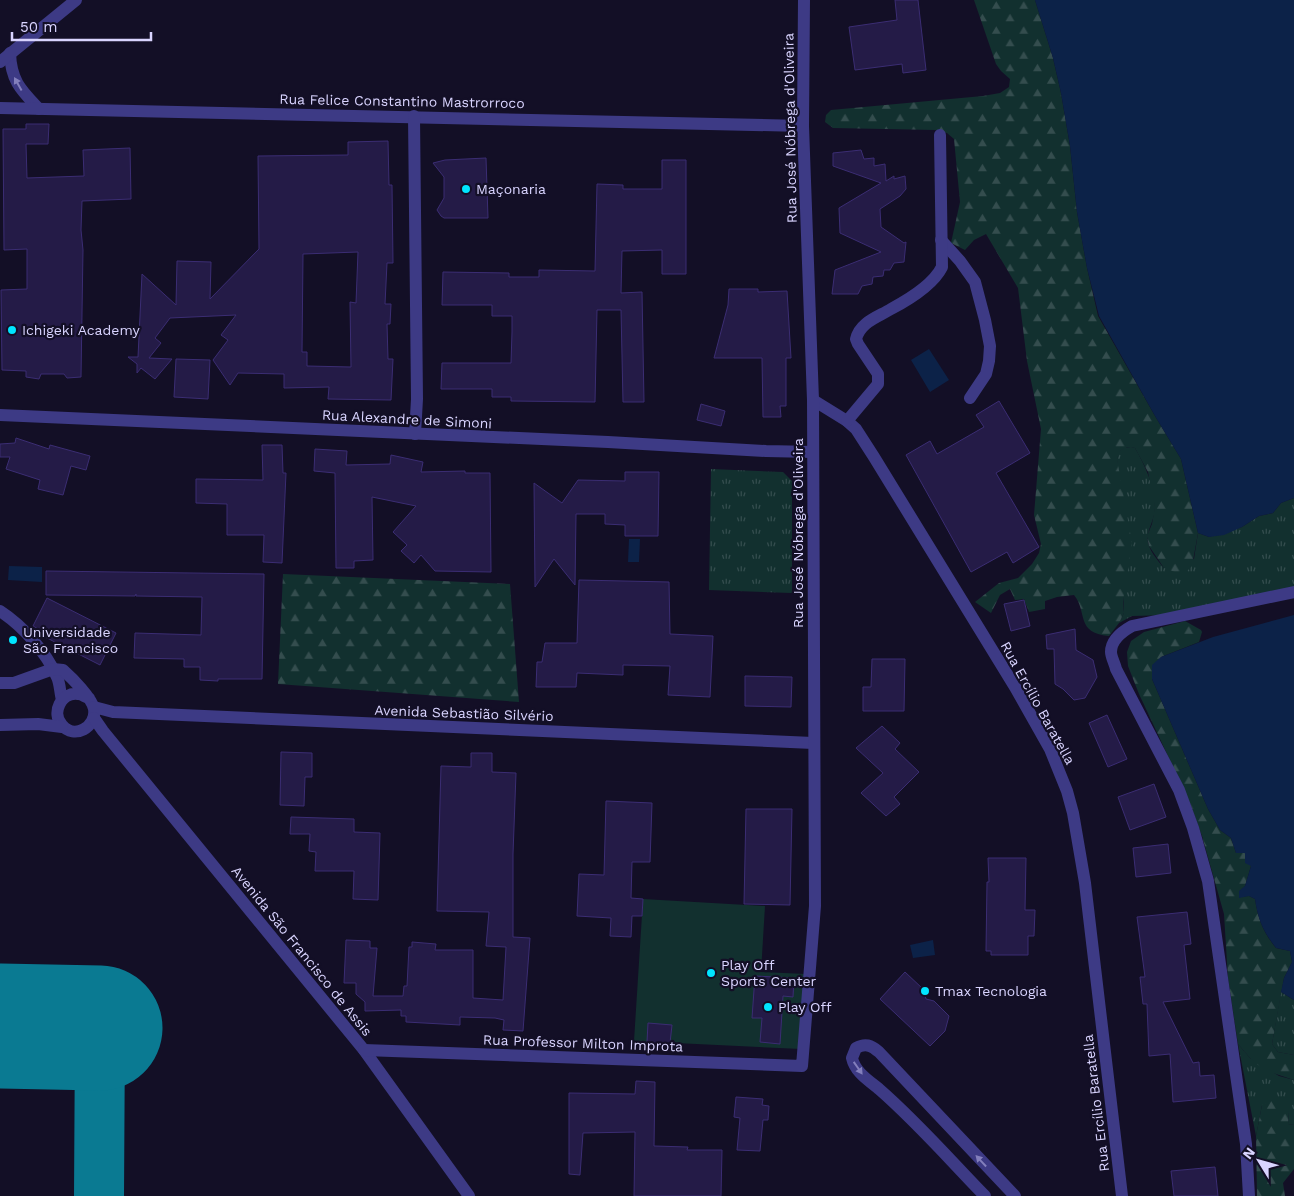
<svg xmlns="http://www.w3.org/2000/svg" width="1294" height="1196" viewBox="0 0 1294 1196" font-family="'Work Sans',sans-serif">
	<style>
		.grass { fill: url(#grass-tufts) }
		.forest { fill: url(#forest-firs) }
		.pitch { fill: #12302f }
		.water { fill: #0c2248 }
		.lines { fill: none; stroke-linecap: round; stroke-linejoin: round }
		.taxiway { stroke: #0a7a92; stroke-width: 50 }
		.runway { stroke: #0a7a92; stroke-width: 125 }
		.building { fill: #241b47; stroke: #3b2d73; fill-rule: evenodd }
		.minor { stroke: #3d3a85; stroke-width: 12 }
		.oneway { fill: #837fbc }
		.poi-dot { fill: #00e5ff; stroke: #130f26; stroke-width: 2 }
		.labels { text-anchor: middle; stroke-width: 4.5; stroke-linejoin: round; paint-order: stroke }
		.street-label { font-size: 14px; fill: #d9d4ff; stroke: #130f26 }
		.poi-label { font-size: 14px; fill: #d9d4ff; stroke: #130f26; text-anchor: start }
	</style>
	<defs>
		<pattern id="grass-tufts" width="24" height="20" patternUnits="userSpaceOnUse" patternTransform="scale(1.25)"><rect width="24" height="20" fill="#12302f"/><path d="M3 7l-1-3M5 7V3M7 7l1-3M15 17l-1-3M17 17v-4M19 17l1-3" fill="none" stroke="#344d4e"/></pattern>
		<pattern id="forest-firs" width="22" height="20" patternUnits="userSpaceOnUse" patternTransform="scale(1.25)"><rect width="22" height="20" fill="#12302f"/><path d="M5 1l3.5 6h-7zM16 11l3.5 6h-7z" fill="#344d4e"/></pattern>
	</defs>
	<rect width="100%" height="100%" fill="#130f26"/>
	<g class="grass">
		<path d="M1131 447 1135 448C1145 466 1155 486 1155 507 1155 517 1150 525 1148 534 1145 547 1157 559 1164 568L1194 559 1198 533 1209 537 1242 527 1259 516 1273 513 1281 503 1294 498V588L1169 615 1132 616 1119 623 1124 613 1117 459 1118 452 1124 448Z"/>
		<polygon points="711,469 783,472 792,481 792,593 709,590"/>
		<polygon points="1281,992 1294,1000 1294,1055 1278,1052 1272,1044"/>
		<polygon points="1238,1044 1250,1058 1279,1076 1294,1080 1294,1125 1288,1124 1289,1112 1262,1105 1256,1136"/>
	</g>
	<g class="forest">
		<path d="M974 0H1035L1053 58 1061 93 1070 146 1077 212 1087 268 1098 316 1155 416 1181 459 1198 533 1192 566 1183 575 1164 568 1149 546 1147 536 1152 524 1155 507 1148 472 1135 448C1128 446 1124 448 1119 452L1117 459 1132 543 1123 602 1124 613 1119 623 1109 636C1075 633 1088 612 1074 595L1057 597 1045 601V609L1029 612 1024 599 1015 600 1010 589 1000 595 991 613 975 602 999 583 1018 578 1032 564 1039 553 1041 544 1034 515 1041 429 1027 361 1018 288 986 234 974 240 965 250 951 243 960 202 954 139 947 133 936 130 833 128 825 122 826 115 831 110 983 96 1000 93 1009 87 1010 79 1001 71 996 64Z"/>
		<polygon points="283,574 510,584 519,702 278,684"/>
		<path d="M1185 621 1201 630 1202 632 1199 642 1161 657 1152 679 1208 809 1220 830 1231 838 1236 853H1245L1251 866 1245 886 1239 897 1249 896 1255 899C1258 919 1263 932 1276 948L1290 951 1292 962 1284 978 1272 1044 1278 1052 1294 1055V1080L1264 1070 1250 1058 1238 1044 1228 978 1224 914 1202 836 1190 803 1139 694 1128 666 1127 652 1131 641 1144 632Z"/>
		<polygon points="1272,1100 1286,1106 1289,1112 1288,1124 1294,1125 1294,1169 1283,1183 1285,1196 1257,1196 1256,1136 1262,1105"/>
	</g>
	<polygon class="pitch" points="643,899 765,906 761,972 806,974 801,1049 634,1041"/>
	<g class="water">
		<polygon points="1035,0 1294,0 1294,498 1281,503 1273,513 1259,516 1242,527 1224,535 1209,537 1198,533 1181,459 1155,416 1099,316 1087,268 1077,212 1070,146 1061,93 1053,58"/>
		<polygon points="929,349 949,380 930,392 911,360"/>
		<polygon points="629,539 640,539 639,562 628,562"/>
		<polygon points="9,566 42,567 42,582 8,580"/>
		<path d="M1294 615V1000L1281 992 1284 978 1292 962 1290 951 1276 948C1263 931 1258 920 1255 899L1249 896 1239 898V891L1245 886 1251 866 1245 863V853H1236L1231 838 1220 830 1208 809 1152 679V665L1161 657 1213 637Z"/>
		<polygon points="933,940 935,955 913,958 910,945"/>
	</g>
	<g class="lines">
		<polyline class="taxiway" points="99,1196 100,1028"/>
		<polyline class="runway" points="0,1026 100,1028"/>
	</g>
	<g class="building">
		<polygon points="895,0 918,0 926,70 903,73 902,64 855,70 849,27 897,20"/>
		<polygon points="26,124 49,124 48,144 26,144 27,178 84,176 83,150 130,148 131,199 82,201 81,230 83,250 81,377 67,378 64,374 41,374 39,379 26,377 26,371 2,370 1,290 27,289 27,249 4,250 3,129 26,129"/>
		<path d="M388 141 389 185H392L393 263H387L385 304H391L390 324H387L388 359H393L391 400 328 399 329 387 284 388V374L238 373 230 385 213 360 228 340 221 335 236 315 170 318 155 338 161 343 149 358 172 359 155 379 141 368 137 373V364L128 357H138L142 274 176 305 177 261 211 262 210 299 259 249 258 156 348 155V142ZM358 252 356 303 350 302 351 367 307 366V352H302L303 254Z"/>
		<polygon points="861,150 864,159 874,158 874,166 885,164 886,181 894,176 894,179 905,176 906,189 900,196 880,209 881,227 904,243 906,242 904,262 894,263 890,270 884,270 883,276 873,277 872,284 862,286 858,294 832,294 835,270 881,252 840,233 839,208 881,183 833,166 833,153"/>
		<polygon points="486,158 488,218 444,218 441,216 437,210 444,198 444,177 433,163 445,160"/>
		<polygon points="662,160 686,160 686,274 662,274 662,250 622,251 621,293 642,292 644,402 623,402 621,310 597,310 595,402 511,401 511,397 492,397 492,389 441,389 442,363 511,363 512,332 512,316 492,316 492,305 442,305 443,272 509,273 509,277 539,277 539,270 595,271 597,184 623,185 623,189 662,189"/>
		<polygon points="729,289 758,289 758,292 787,291 791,358 786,358 786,406 780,406 781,417 763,417 762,358 714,358 728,305"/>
		<polygon points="176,359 210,360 208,399 174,397"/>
		<polygon points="999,401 1030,453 996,473 1039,547 1013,563 1007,552 971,572 906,455 930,441 937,454 984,427 976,415"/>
		<polygon points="701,404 725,411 721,426 697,420"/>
		<polygon points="16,438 49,449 50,445 90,456 86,470 71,466 63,495 38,489 40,480 6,469 10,457 0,457 0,444 15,443"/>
		<polygon points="262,445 282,445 283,473 286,473 282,563 263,562 264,535 227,535 227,504 196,503 196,479 263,480"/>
		<polygon points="315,449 347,451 346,465 390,464 391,455 423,462 421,472 465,471 465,473 490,473 491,572 435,571 421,555 414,563 401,551 407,545 393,532 416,506 372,497 373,560 354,561 354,568 336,568 335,473 314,471"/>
		<polygon points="625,472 659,472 658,536 625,536 625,525 605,524 605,514 576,514 575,585 554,559 535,587 534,483 562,503 578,480 625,481"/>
		<polygon points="46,571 264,574 262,679 218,679 218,681 200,680 200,667 184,667 184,659 134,658 135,633 201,635 202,597 136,596 136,594 135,596 46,595"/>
		<polygon points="579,580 669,582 670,634 713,636 710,697 668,695 670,666 623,665 623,675 577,673 576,687 536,687 537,662 542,662 545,643 577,643"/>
		<polygon points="47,598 116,633 100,665 43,636 45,633 33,626"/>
		<polygon points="1024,600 1030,626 1011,631 1004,604"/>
		<polygon points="1075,629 1076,650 1093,660 1097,677 1085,698 1074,700 1063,689 1055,684 1054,649 1047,649 1046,635"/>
		<polygon points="872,659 905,659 904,711 863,711 863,687 871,687"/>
		<polygon points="745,676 792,677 791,707 745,706"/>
		<polygon points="1107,715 1127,759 1108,767 1089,723"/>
		<polygon points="882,726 900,743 895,749 919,772 894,797 900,804 886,816 861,793 883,773 856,748"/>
		<polygon points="281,752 312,753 312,777 305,777 304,806 280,805"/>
		<polygon points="471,753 492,753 492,772 516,773 513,854 513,937 530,938 523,1031 503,1030 504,1020 495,1018 460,1017 460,1025 406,1022 406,1016 401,1016 401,1010 365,1011 365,1002 356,994 356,983 344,983 346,940 370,941 370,948 377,948 373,996 403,996 404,986 407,986 409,947 412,947 412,942 436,944 435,950 473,950 473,998 503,1000 506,947 486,946 489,912 437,911 441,766 471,767"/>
		<polygon points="1154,784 1166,817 1130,830 1118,797"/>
		<polygon points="606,801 652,803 650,862 632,862 631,898 643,899 642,916 632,916 631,937 610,936 611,918 577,916 579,874 604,875"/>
		<polygon points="746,809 792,809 790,905 744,904"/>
		<polygon points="291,817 354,819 354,832 380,833 378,900 353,899 354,871 315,871 316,852 309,851 310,834 290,834"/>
		<polygon points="1168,844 1171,873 1136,877 1133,848"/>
		<polygon points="988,858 1026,858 1025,910 1035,910 1034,936 1028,936 1028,955 991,955 991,951 986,951 987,882 989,882"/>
		<polygon points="1187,912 1191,944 1184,945 1190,999 1163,1002 1193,1063 1199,1062 1200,1076 1214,1075 1216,1098 1173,1102 1170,1054 1149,1056 1147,1004 1143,1004 1140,977 1145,977 1137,917"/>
		<polygon points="905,972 923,989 926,999 934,1001 949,1016 945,1031 930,1046 880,999"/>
		<polygon points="755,976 794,978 793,997 783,996 780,1044 760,1042 762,1018 752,1018"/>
		<polygon points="648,1023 672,1025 670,1043 647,1042"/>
		<polygon points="636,1081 655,1082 654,1146 688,1147 687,1150 722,1150 721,1196 634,1196 635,1132 583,1133 580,1175 569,1174 569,1093 635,1094"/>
		<polygon points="736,1097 763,1099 762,1105 769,1106 768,1120 763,1120 760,1151 737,1150 740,1118 734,1117"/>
		<polygon points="1215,1167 1218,1196 1174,1196 1171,1171"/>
	</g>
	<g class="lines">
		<g class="minor">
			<path d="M10 53C11 81 21 90 39 109"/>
			<polyline points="0,62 76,0"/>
			<polyline points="0,108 803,126"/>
			<polyline points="414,116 417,399 415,434"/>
			<polyline points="941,240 960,261 975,282 985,320 990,346 989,361 986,374 970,398"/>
			<polyline points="813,400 847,421 856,429 874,457 1015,687 1050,749 1067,791 1073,813 1085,883 1122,1196"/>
			<polyline points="0,415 608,442 766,451 813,452"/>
			<path d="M847 421 878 384V374L858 344 856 339C860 322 878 317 891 309 908 300 933 285 942 267L940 135"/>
			<path d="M0 611C23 626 46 652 57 677 60 683 60 693 62 700"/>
			<path d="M0 683H14L53 669 63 670C72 678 92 698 94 709 97 727 74 740 62 725 51 713 61 692 78 694 82 694 85 697 89 698"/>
			<polyline points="94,707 113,712 813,743"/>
			<polyline points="94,718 103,731 364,1050 469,1196"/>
			<polyline points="0,725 38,724 62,727"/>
			<polyline points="364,1050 802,1066 815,906 813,400 803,126 804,0"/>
			<path d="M985 1196C950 1160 917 1122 879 1089 868 1080 855 1072 852 1058L856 1048C865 1043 871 1045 879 1052L1015 1196"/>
			<path d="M1249 1196 1246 1144 1208 881 1193 828 1179 790 1116 669C1115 664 1111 657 1111 652 1111 640 1123 631 1132 626L1294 592"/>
		</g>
	</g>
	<defs><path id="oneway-solid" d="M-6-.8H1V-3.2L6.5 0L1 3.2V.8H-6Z" transform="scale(1.25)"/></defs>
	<g class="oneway">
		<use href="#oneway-solid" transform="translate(18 84) rotate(-119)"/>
		<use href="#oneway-solid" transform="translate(858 1068) rotate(55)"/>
		<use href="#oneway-solid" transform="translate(981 1161) rotate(-133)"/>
	</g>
	<g class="poi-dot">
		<circle cx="466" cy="189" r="5"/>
		<circle cx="12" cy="330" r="5"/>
		<circle cx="13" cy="640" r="5"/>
		<circle cx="711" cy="973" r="5"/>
		<circle cx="925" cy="991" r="5"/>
		<circle cx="768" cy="1007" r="5"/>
	</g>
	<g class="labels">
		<g class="street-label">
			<text transform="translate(402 101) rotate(1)" y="5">Rua Felice Constantino Mastrorroco</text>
			<text transform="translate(790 128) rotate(-91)" y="5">Rua José Nóbrega d'Oliveira</text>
			<text transform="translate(407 419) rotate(3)" y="5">Rua Alexandre de Simoni</text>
			<text transform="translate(798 533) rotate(-90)" y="5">Rua José Nóbrega d'Oliveira</text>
			<text transform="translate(1038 703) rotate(61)" y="5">Rua Ercílio Baratella</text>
			<text transform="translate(464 713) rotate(2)" y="5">Avenida Sebastião Silvério</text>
			<text transform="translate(302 951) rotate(51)" y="5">Avenida São Francisco de Assis</text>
			<text transform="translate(583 1043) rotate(2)" y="5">Rua Professor Milton Improta</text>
			<text transform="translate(1096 1103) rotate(-97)" y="5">Rua Ercílio Baratella</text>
		</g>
		<g class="poi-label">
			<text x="476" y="194">Maçonaria</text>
			<text x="22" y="335">Ichigeki Academy</text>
			<text x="23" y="637">Universidade<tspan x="23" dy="16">São Francisco</tspan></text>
			<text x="721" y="970">Play Off<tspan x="721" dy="16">Sports Center</tspan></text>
			<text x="935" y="996">Tmax Tecnologia</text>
			<text x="778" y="1012">Play Off</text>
		</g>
	</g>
	<g transform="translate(1259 1161) rotate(307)" stroke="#130f26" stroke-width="4" paint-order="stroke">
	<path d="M0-4L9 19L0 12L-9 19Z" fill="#d9d4ff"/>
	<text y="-8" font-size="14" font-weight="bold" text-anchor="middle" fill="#d9d4ff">N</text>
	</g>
	<path d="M12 32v8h139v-8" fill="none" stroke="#d9d4ff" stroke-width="2.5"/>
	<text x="20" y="32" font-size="15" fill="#d9d4ff" stroke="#130f26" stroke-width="4" paint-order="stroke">50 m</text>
</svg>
